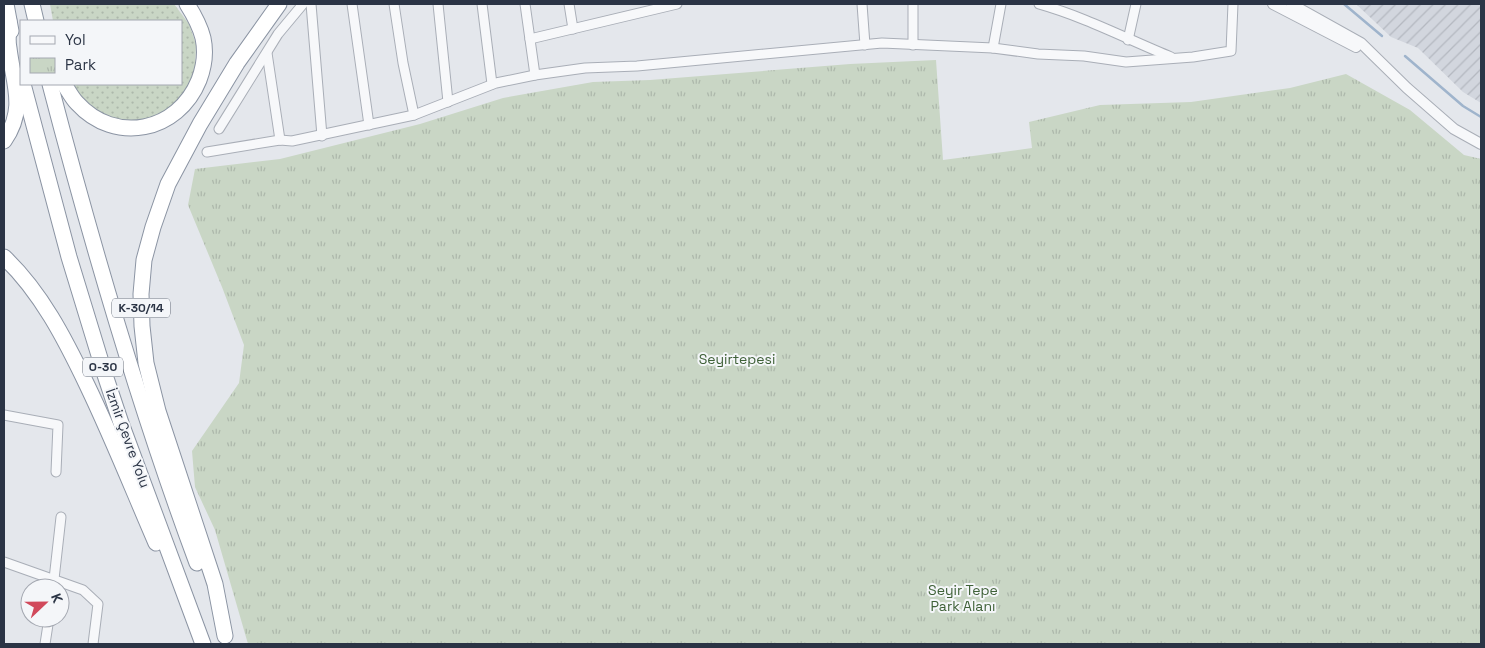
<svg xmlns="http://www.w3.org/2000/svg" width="1485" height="648" viewBox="0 0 1485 648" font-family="'Space Grotesk',sans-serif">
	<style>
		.industrial { fill: url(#industrial-furrows) }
		.grass { fill: url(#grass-dots) }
		.park { fill: url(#park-tufts) }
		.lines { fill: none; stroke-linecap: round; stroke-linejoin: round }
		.stream { stroke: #9fb4cc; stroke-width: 2.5 }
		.minor-casing { stroke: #a9aeb7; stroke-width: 11 }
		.tertiary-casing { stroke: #a9aeb7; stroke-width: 12 }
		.motorway-casing { stroke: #8b94a3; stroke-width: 17 }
		.minor { stroke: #f7f8fa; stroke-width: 9 }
		.tertiary { stroke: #f7f8fa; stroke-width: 10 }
		.motorway { stroke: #fff; stroke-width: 15 }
		.labels { text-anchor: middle; stroke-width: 4; stroke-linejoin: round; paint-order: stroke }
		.shield { fill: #f4f6f9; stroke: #676e7b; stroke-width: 1 }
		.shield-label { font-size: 12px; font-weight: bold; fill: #2b3445 }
		.park-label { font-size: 14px; fill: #3f6138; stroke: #f4f6f9 }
		.street-label { font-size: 14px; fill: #2b3445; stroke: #f4f6f9 }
	</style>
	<defs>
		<pattern id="industrial-furrows" width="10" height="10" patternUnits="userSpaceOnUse" patternTransform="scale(1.25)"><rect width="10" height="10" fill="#d2d6de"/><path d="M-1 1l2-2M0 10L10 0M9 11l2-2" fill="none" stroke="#b4b8c0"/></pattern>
		<pattern id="grass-dots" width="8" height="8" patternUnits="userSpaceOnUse" patternTransform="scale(1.25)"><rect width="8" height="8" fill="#c9d6c5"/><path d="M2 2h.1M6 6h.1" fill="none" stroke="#adb8ab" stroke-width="1.8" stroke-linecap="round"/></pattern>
		<pattern id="park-tufts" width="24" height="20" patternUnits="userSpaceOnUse" patternTransform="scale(1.25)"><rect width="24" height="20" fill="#c9d6c5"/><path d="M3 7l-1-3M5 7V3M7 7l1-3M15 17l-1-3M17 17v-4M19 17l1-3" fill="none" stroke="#adb8ab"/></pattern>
	</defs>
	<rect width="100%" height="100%" fill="#e4e7ec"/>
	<polygon class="industrial" points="1356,4 1481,4 1481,103 1463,92 1418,48 1391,37"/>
	<polygon class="grass" points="50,4 174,4 189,24 196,44 195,69 185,93 170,109 141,123 101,118 69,84 181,84 181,21 53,21"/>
	<polygon class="park" points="936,60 943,160 1032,148 1029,122 1100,105 1191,102 1290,88 1346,74 1410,110 1464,155 1481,159 1481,644 248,644 215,530 195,487 192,451 239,383 244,345 222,287 188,205 195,169 280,159 420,124 503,98 593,82 650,80 850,64"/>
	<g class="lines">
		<g class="stream">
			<polyline points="1344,4 1382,36"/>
			<polyline points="1405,56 1463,106 1481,117"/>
		</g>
		<g class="minor-casing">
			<g id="minor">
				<polyline points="311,4 322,136"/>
				<polyline points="352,4 369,125"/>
				<polyline points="394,4 403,63 414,115"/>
				<polyline points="438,4 448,102"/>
				<polyline points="482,4 492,84"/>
				<polyline points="525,4 535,75"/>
				<polyline points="569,4 573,29"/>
				<polyline points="862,4 865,45"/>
				<path d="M1039 4C1085 17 1127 39 1171 57"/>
				<polyline points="530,39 677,4"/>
				<polyline points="1128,40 1136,4"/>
				<polyline points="913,45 913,4"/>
				<polyline points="993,48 1001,4"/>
				<polyline points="267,53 280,140"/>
				<polyline points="219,129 278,34 303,4"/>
				<polyline points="207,152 280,140 292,141 414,115 496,83 535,75 585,68 637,66 882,43 993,48 1038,54 1084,56 1126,62 1193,57 1231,51 1233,4"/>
				<polyline points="4,415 58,425 56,472"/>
				<polyline points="4,562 83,590 98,604 93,644"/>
				<polyline points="53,588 61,517"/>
				<polyline points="45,644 49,618"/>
			</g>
		</g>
		<g class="tertiary-casing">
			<g id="tertiary">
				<polyline points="1273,4 1356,47"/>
				<polyline points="1291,4 1361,43 1407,88 1454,129 1481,144"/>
			</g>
		</g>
		<g class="motorway-casing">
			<g id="motorway">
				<polyline points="6,4 11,31"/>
				<polyline points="32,4 36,21"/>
				<polyline points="23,84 69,257 105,375 121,423 203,644"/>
				<path d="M50 84C92 245 139 407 197 563"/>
				<path d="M64 84C68 90 72 98 77 103 115 145 178 132 199 80 204 67 206 52 203 38 200 26 194 15 187 4"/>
				<path d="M4 141C27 108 13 83 9 48 7 40 9 30 9 21"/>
				<path d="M4 257C41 292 65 339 87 385 112 437 133 490 156 543"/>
				<polyline points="225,636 215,584 158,411 146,363 142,326 141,294 144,260 153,227 168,184 200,124 237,63 279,4"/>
			</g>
		</g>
		<use href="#minor" class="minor"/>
		<use href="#tertiary" class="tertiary"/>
		<use href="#motorway" class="motorway"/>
	</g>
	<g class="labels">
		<g class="shield">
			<rect x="112" y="298.5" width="58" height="19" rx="4"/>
			<rect x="83" y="357.5" width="40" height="19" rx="4"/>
		</g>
		<g class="shield-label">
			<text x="141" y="312">K-30/14</text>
			<text x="103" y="371">O-30</text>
		</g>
		<g class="park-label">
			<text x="737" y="364">Seyirtepesi</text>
			<text x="963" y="595">Seyir Tepe<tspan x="963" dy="16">Park Alanı</tspan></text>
		</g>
		<g class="street-label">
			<text transform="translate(128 438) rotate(70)" y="5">İzmir Çevre Yolu</text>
		</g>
	</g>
	<rect width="1485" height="648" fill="none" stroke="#2b3445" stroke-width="10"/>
	<rect x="20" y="20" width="162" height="65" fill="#f4f6f9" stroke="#a4a8b1"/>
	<rect x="30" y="36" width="25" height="8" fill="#f7f8fa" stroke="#a4a8b1"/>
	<text x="65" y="45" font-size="15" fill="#2b3445">Yol</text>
	<rect x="30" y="58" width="25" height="15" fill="url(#park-tufts)" stroke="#a4a8b1"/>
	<text x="65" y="70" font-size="15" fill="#2b3445">Park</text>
	<g transform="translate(45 603) rotate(68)"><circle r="24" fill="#f4f6f9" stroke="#a4a8b1"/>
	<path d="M0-4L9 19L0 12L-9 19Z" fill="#d1495b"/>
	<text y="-8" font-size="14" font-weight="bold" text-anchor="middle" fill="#2b3445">K</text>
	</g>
</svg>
